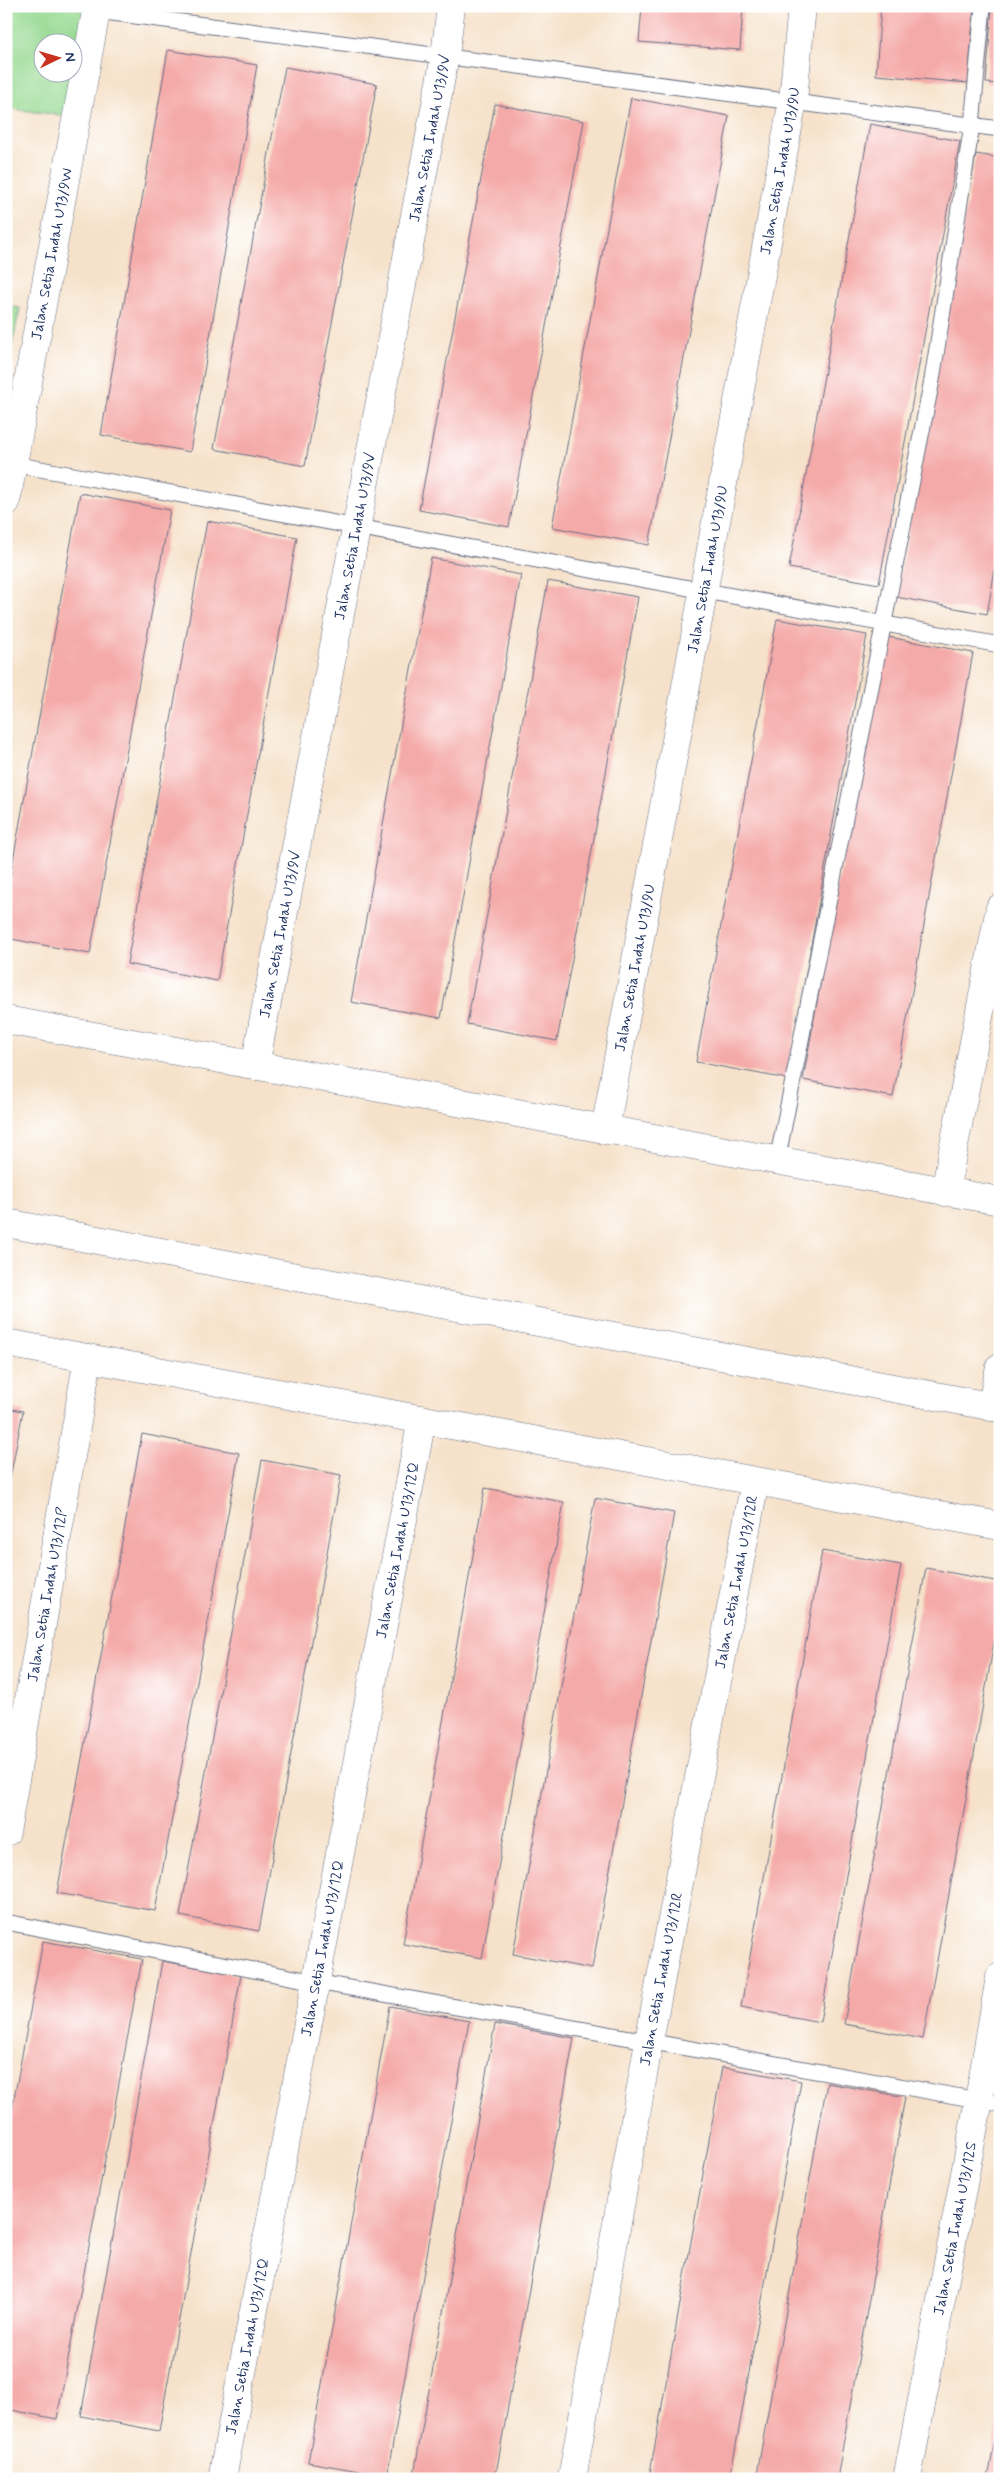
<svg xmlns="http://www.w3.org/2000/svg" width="1006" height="2485" viewBox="0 0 1006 2485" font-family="Mynerve,sans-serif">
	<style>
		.grass { fill: url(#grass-dots); stroke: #588478 }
		.park { fill: #96d991; stroke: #588478; fill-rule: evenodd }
		.building { fill: #f4aaa8 }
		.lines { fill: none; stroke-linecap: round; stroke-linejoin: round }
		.lane-casing { stroke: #686e84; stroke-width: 17 }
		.street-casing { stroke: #686e84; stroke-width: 29 }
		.lane { stroke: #fff; stroke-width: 15 }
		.street { stroke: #fff; stroke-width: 28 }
		.labels { text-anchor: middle; stroke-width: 5; stroke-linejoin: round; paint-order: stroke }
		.street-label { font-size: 15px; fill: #1b2f5e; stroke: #fff }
	</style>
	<defs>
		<pattern id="grass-dots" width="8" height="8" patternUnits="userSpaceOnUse" patternTransform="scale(1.25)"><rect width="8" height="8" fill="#96d991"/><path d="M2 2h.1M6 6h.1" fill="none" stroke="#81bb7f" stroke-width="1.8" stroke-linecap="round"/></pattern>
	</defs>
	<rect width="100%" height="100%" fill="#fff"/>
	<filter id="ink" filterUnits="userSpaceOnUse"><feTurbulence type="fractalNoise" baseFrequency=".02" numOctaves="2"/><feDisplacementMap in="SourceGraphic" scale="10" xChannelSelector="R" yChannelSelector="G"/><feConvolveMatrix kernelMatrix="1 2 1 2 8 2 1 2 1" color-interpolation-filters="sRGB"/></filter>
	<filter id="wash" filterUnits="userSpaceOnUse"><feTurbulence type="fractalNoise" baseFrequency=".0096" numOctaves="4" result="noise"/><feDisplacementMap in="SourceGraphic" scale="20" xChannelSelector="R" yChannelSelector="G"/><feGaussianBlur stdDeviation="1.12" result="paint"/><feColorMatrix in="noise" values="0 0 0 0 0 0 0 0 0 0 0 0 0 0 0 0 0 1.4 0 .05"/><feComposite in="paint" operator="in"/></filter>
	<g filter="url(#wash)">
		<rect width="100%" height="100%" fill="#f6e2ca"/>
		<polygon class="grass" points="6,305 20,308 6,374"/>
		<path class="park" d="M6 6H89L74 117 6 108ZM42 42H72V72H42Z"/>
		<g id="blocks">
			<g class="building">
				<polygon points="586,6 621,6 620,10"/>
				<polygon points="642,6 743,6 740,50 639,42"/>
				<polygon points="881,6 974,6 968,83 876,75"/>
				<polygon points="992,6 1000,6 1000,84 986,83"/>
				<polygon points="168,50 257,65 190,452 101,435"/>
				<polygon points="285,67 377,84 305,466 214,449"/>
				<polygon points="631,98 729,116 649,545 552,527"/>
				<polygon points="495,104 584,121 509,527 419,510"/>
				<polygon points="870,124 960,141 879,584 789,568"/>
				<polygon points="976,154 1000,158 1000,541 987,614 896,597"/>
				<polygon points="80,493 170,510 90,954 6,938 6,899"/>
				<polygon points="207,521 297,537 217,981 127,964"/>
				<polygon points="431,558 521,575 441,1018 351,1002"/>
				<polygon points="548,581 638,597 557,1041 467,1024"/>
				<polygon points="777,619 867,635 787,1079 696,1062"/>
				<polygon points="883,636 973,653 893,1097 803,1080"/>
				<polygon points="6,1408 23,1411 7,1494 6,1494"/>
				<polygon points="142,1434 239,1453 155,1911 57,1893"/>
				<polygon points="262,1460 341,1475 259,1931 180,1916"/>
				<polygon points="485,1488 564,1502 482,1958 403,1944"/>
				<polygon points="595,1498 674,1513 592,1969 513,1954"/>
				<polygon points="822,1551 901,1565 820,2022 741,2007"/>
				<polygon points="926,1568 1000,1582 1000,1609 923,2039 844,2024"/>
				<polygon points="43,1941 142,1959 57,2419 6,2409 6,2142"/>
				<polygon points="162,1961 241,1975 159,2431 81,2416"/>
				<polygon points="390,2006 469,2021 387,2476 308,2462"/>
				<polygon points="495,2024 574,2038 495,2479 413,2479"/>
				<polygon points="722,2067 801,2081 730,2479 649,2479"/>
				<polygon points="827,2083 905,2097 837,2479 756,2479"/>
				<polygon points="999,2417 1000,2479 988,2479"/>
			</g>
		</g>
	</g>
	<g filter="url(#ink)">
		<use href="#blocks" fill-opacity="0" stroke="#686e84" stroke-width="1"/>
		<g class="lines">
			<g class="lane-casing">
				<g id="lane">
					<polyline points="97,11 1000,129"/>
					<polyline points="13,464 1000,645"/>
					<polyline points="777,1161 932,380 972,125 983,6"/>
					<polyline points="6,1922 316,1982 1000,2104"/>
				</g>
			</g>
			<g class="street-casing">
				<g id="street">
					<path id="s1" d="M6 502 97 6"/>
					<polyline points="6,1020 1000,1201"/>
					<path id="s2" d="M255 1066 445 56 451 6"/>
					<path id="s3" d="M605 1130 793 100 802 6"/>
					<polyline points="945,1192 1000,908"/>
					<polyline points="6,1223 1000,1408"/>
					<polyline points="6,1343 1000,1526"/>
					<polyline points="991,1407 1000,1367"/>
					<path id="s4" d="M6 1832 88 1358"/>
					<path id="s5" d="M222 2479 422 1419"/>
					<path id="s6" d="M572 2479 649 2041 755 1482"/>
					<path id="s7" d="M907 2479 979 2100 1000 1977"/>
				</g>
			</g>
			<use href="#lane" class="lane"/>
			<use href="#street" class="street"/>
		</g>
	</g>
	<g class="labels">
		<g class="street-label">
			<text dy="5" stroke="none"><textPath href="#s2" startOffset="944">Jalan Setia Indah U13/9V</textPath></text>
			<text dy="5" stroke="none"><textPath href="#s3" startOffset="975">Jalan Setia Indah U13/9U</textPath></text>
			<text dy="5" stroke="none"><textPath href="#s1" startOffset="252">Jalan Setia Indah U13/9W</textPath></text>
			<text dy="5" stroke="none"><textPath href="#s2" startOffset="539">Jalan Setia Indah U13/9V</textPath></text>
			<text dy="5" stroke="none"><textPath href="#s3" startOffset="570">Jalan Setia Indah U13/9U</textPath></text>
			<text dy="5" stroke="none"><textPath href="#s2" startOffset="134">Jalan Setia Indah U13/9V</textPath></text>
			<text dy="5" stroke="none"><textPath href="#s3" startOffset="165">Jalan Setia Indah U13/9U</textPath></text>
			<text dy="5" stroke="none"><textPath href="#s5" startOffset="945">Jalan Setia Indah U13/12Q</textPath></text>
			<text dy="5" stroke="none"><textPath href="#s6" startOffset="912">Jalan Setia Indah U13/12R</textPath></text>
			<text dy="5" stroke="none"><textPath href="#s4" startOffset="241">Jalan Setia Indah U13/12P</textPath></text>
			<text dy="5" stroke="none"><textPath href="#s5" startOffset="540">Jalan Setia Indah U13/12Q</textPath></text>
			<text dy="5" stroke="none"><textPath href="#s6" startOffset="508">Jalan Setia Indah U13/12R</textPath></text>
			<text dy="5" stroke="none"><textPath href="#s7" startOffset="255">Jalan Setia Indah U13/12S</textPath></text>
			<text dy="5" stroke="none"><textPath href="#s5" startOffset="135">Jalan Setia Indah U13/12Q</textPath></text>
		</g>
	</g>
	<rect width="1006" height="2485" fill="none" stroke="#fff" stroke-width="25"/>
	<g transform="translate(58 58) rotate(85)"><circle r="24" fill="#ffffff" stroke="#a4acbf"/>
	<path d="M0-4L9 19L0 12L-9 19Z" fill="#c8321e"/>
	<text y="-8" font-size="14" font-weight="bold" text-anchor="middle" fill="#1b2f5e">N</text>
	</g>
</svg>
